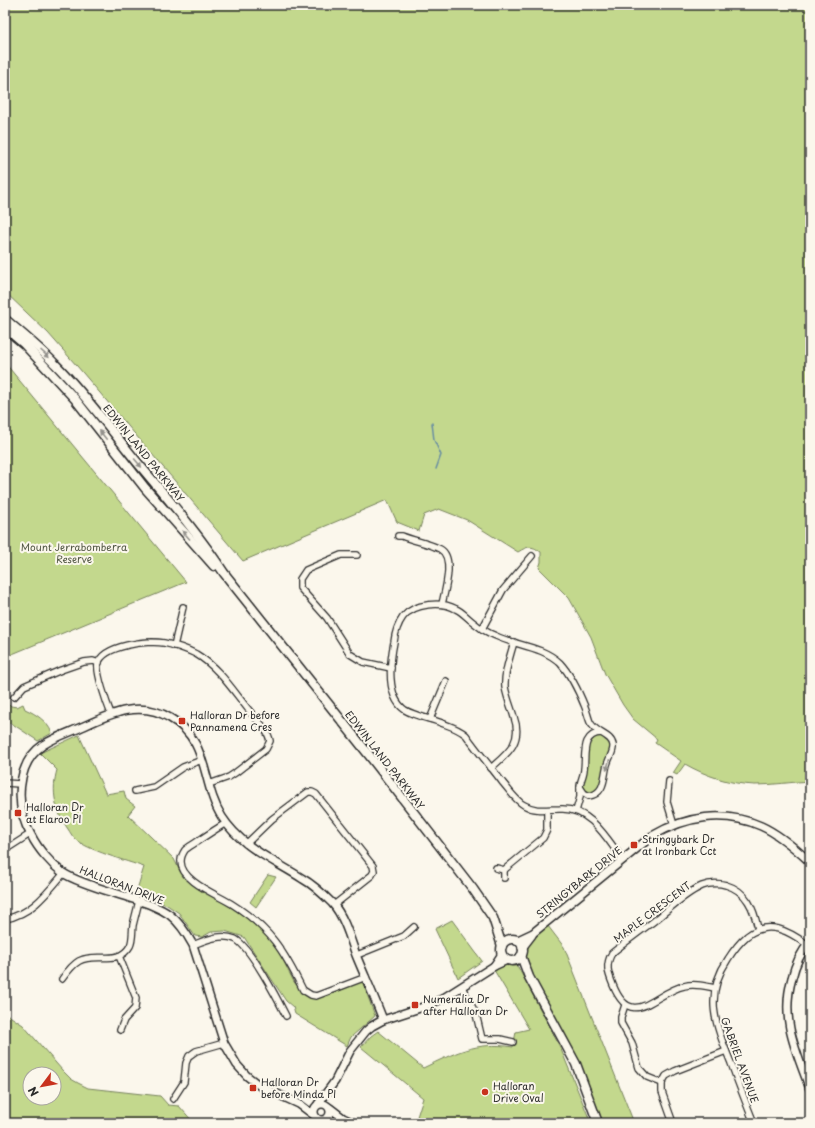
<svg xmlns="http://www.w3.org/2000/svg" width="815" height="1128" viewBox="0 0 815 1128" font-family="'Playpen Sans',sans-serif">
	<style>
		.green { fill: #c3d88d; stroke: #77825c; fill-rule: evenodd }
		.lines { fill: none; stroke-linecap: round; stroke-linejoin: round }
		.stream { stroke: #688da2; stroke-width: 1.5 }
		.minor-casing { stroke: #2b2b2b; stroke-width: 8 }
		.tertiary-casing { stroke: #2b2b2b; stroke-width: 10 }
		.secondary-casing { stroke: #2b2b2b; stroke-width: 11 }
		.minor { stroke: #fbf7ec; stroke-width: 5.5 }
		.tertiary { stroke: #fbf7ec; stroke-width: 7 }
		.secondary { stroke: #fbf7ec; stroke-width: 8 }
		.oneway { fill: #93918c }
		.poi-dot { fill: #c8321e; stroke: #fbf7ec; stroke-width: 1.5 }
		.labels { text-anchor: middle; stroke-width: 4; stroke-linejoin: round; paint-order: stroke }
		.street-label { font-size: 10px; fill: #2b2b2b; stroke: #fbf7ec }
		.park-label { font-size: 10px; fill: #515644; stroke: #fbf7ec }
		.poi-label { font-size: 10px; fill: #2b2b2b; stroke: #fbf7ec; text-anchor: start }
	</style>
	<rect width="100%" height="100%" fill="#fbf7ec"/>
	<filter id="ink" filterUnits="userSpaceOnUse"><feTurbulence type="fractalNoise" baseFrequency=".025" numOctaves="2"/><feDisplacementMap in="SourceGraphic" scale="8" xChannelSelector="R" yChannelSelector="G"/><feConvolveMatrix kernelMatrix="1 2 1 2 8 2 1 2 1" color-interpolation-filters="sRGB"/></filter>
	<g filter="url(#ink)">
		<g class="green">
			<path d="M5 5H810V781C792 782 773 785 755 785 730 784 706 776 685 764L677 775 673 773 681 761 655 743 657 739 633 719 623 705 605 674 591 637 569 598 539 568 541 562V552C531 545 528 546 518 552L467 520 439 509 424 515 419 531 397 522 387 500 243 561 77 366 48 333 5 292Z"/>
			<polygon points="5,363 186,582 5,657"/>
			<path d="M5 694 6 701 11 706 17 707 23 704 25 709C36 714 47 721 52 733L38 741 14 725 5 721Z"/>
			<path d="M79 735 106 794 124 791 126 799 135 806 128 815 174 859 183 877 246 917 275 944 294 982 305 995 315 998 332 994 359 982 363 983 375 1016 351 1037 347 1046 295 1014 293 1007 286 1001 244 937 225 931 211 932 202 937 195 936 179 913 167 905 136 893 144 867C127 861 87 850 75 839 72 836 70 832 68 829 55 811 51 791 57 770L40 753Z"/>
			<path d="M596 736C602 736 609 738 610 745 612 751 602 782 599 787 596 791 592 793 588 793L582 787C584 771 583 747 596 736Z"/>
			<polygon points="268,875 276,877 256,907 250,902"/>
			<polygon points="452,920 482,961 458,978 435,929"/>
			<path d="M548 926 564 947 634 1123H602L536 983C531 971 521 953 530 940 534 935 542 930 548 926Z"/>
			<path d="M510 962 518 967 560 1047 591 1123H415L423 1098 361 1047 371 1036 378 1031 423 1068C455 1053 476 1041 513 1047L516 1032 529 1029 494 970Z"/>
			<path d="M5 1013 23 1025 62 1070 71 1079 78 1083 88 1088 160 1096 168 1105 179 1106 194 1123H5ZM30 1074H54V1098H30Z"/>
		</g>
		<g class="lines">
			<polyline class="stream" points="432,423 434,440 441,455 436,469"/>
			<g class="minor-casing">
				<g id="minor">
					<path d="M398 536H402C414 541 428 543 440 549 455 557 445 590 442 604"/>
					<polyline points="357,555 341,555 306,570 300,579 300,588 327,618 350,654 363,662 391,668"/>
					<polyline points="482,629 503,590 532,556"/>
					<polyline points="174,646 183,607"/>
					<polyline points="14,697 24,686 61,670 84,662 93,661 99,663"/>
					<path d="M111 714C107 704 96 673 98 664 103 645 148 640 164 643 174 645 186 649 196 654 218 667 232 689 248 709 255 718 268 729 270 741L266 749 235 773 229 777 209 784"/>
					<polyline points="430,719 446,681"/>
					<path d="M601 733C581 734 586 755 584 769 584 775 580 781 580 787L584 793 589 796C607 793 603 774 608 762 610 756 614 751 613 745 611 734 596 734 590 722 588 717 587 712 585 707 579 692 571 675 560 663 542 646 517 646 496 636 488 633 480 628 473 622 467 618 463 612 456 609 442 601 414 603 403 617 398 624 395 633 394 642 390 662 386 697 405 710 415 716 428 718 439 722 449 726 458 728 466 735 478 752 491 767 503 783 510 791 515 800 524 805 536 812 547 809 560 809 590 807 607 839 623 860"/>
					<path d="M491 768C508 753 523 742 514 717 511 707 507 698 505 687 504 672 510 657 514 642"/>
					<polyline points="669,781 667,802 674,825"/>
					<polyline points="5,783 20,784"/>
					<polyline points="135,791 154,787 183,767 202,760"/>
					<polyline points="576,811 580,797 580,788"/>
					<path d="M226 823C216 829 207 835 198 841 194 844 188 847 185 850 183 853 181 858 181 861 180 881 218 895 232 904 270 928 284 951 303 990L311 995 316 996 366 977"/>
					<polyline points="246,844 272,819 308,792 312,792 316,794 373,866 374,871 372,875 334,905"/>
					<polyline points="5,850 30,834"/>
					<polyline points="496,868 504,870 543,838 547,830 547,810"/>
					<polyline points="504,878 504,870"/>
					<path d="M5 919C32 914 47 893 64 873"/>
					<path d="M193 945C206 940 221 933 235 939 250 946 278 1000 286 1016"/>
					<polyline points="357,955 404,936 414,927"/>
					<polyline points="119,956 136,998 135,1008 124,1020 120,1030"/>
					<path d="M62 979C67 972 72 965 79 961 95 952 119 966 130 946 133 940 132 932 133 925 135 917 137 909 139 901"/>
					<polyline points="462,987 476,1014 482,1039 500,1039 513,1042"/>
					<path d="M715 988C705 986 694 983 684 986 655 992 632 1032 613 985 608 973 605 965 612 953 627 941 642 930 658 918 671 907 686 893 702 886 710 883 718 883 726 885 747 891 754 909 758 929"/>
					<polyline points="625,1005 621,1017 621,1023 632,1043 639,1068 647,1077 662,1083"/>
					<polyline points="173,1099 184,1082 186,1063 189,1056 196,1051 224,1043"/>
					<polyline points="316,1117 318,1123"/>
					<polyline points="323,1123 328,1118"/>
					<polyline points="673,1123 662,1092 662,1083 666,1076 675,1071 726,1051"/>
					<path d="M754 1123C746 1103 738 1083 731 1063 716 1026 703 996 728 959 733 951 740 942 747 936 768 919 789 931 808 945"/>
				</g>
			</g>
			<g class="tertiary-casing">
				<g id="tertiary">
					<path d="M516 941 533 933 652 836C686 816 724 810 761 826 779 834 795 848 810 862"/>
					<path d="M810 942C801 952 795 965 792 978 780 1019 796 1051 810 1089"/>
					<polyline points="522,948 532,935"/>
					<polyline points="494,966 502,954"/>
					<circle cx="322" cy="1112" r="8"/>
					<polyline points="318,1104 335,1081 350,1051 366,1031 372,1026 383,1020 423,1007 442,999 494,966 507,960"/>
					<polyline points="330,1108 343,1118 354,1123"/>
					<path d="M315 1116 299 1104 260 1086 247 1076 237 1065 224 1043 193 945C187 934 180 923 170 915 159 907 146 903 133 899 113 892 80 884 63 873 51 864 38 849 31 835 15 808 15 764 43 745 55 737 71 732 84 726 112 713 141 700 170 718 210 740 201 784 222 817 242 848 274 860 303 879 314 885 323 894 332 903 344 916 350 938 356 955 365 977 375 998 383 1020"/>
				</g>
			</g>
			<g class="secondary-casing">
				<g id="secondary">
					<path d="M5 319C22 334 40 348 55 364 85 394 110 429 137 462 167 498 198 533 224 573L369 755 473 889 493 918 502 946"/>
					<polyline points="5,328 24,344 75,399 145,488 214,566"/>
					<circle cx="512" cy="950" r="11"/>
					<polyline points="521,956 529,977 576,1064 598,1123"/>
				</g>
			</g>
			<use href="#minor" class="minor"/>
			<use href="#tertiary" class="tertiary"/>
			<use href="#secondary" class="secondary"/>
		</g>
		<defs><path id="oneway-solid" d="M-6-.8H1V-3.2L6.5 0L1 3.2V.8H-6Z"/></defs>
		<g class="oneway">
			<use href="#oneway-solid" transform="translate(45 354) rotate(42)"/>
			<use href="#oneway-solid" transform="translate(103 435) rotate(-128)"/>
			<use href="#oneway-solid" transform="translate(138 463) rotate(50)"/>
			<use href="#oneway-solid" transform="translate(186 535) rotate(-132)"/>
			<use href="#oneway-solid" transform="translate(608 765) rotate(104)"/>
		</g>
	</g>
	<g class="poi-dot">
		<rect x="178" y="717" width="8" height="8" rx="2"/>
		<rect x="14" y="809" width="8" height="8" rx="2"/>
		<rect x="630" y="841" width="8" height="8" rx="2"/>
		<rect x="411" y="1001" width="8" height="8" rx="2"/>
		<rect x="249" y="1084" width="8" height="8" rx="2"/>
		<circle cx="485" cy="1092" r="4"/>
	</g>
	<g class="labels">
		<g class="street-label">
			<text transform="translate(144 453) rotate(51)" y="4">EDWIN LAND PARKWAY</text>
			<text transform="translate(385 760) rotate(52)" y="4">EDWIN LAND PARKWAY</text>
			<text transform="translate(579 882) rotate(-39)" y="4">STRINGYBARK DRIVE</text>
			<text transform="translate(122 885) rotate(21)" y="4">HALLORAN DRIVE</text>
			<text transform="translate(652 912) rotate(-37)" y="4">MAPLE CRESCENT</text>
			<text transform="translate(740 1060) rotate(70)" y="4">GABRIEL AVENUE</text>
		</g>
		<g class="park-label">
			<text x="74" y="551">Mount Jerrabomberra<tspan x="74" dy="12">Reserve</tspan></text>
		</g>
		<g class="poi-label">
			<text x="190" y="719">Halloran Dr before<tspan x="190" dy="12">Pannamena Cres</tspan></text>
			<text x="26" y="811">Halloran Dr<tspan x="26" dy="12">at Elaroo Pl</tspan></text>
			<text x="642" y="843">Stringybark Dr<tspan x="642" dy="12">at Ironbark Cct</tspan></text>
			<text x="423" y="1003">Numeralia Dr<tspan x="423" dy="12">after Halloran Dr</tspan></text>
			<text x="261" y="1086">Halloran Dr<tspan x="261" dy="12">before Minda Pl</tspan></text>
			<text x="493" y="1090">Halloran<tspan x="493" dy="12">Drive Oval</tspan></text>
		</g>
	</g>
	<rect width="815" height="1128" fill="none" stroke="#fbf7ec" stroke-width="20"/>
	<rect x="10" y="10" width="795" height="1108" fill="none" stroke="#2b2b2b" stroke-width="1.5" filter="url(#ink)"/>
	<g transform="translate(42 1086) rotate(238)"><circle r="19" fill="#fbf7ec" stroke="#a8a59f"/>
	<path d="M0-3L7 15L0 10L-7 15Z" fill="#c8321e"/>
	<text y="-6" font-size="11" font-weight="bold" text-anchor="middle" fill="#2b2b2b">N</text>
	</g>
</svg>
